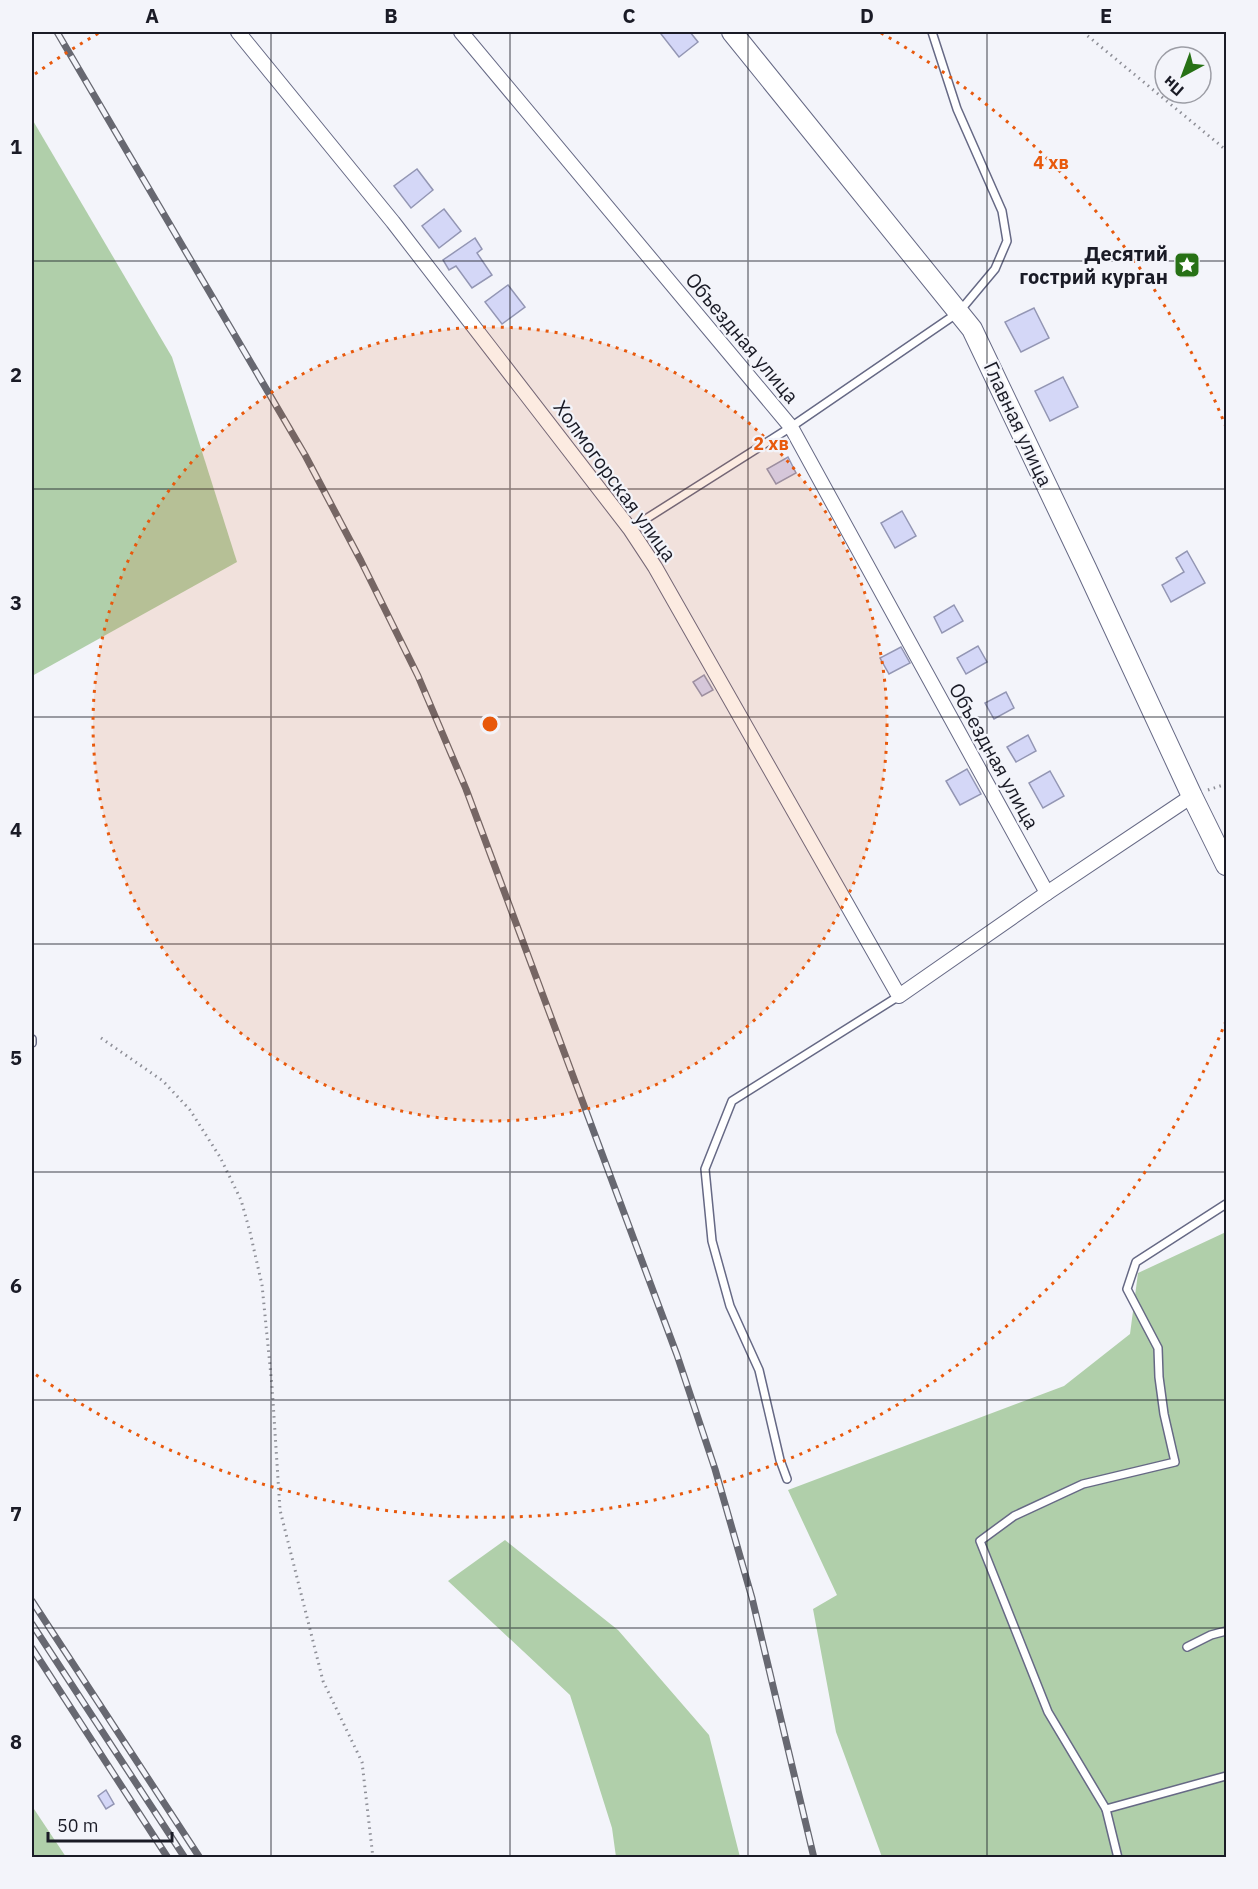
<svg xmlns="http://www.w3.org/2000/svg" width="1258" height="1889" viewBox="0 0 1258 1889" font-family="'IBM Plex Sans',sans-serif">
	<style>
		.green { fill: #b0cfaa }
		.building { fill: #d4d7f7; stroke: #9396b4; stroke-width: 1.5 }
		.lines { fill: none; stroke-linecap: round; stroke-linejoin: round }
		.lane-casing { stroke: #666985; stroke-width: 10 }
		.street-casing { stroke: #666985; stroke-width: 16 }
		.secondary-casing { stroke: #666985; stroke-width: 22 }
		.path { stroke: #8e8f97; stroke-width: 3; stroke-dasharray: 1.5 4.5; stroke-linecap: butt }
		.lane { stroke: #fff; stroke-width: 7 }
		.street { stroke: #fff; stroke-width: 14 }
		.secondary { stroke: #fff; stroke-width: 20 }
		.rail-casing { stroke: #676871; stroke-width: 7 }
		.rail { stroke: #f3f4fa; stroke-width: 4.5; stroke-dasharray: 14; stroke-linecap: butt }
		.grid { fill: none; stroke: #1a1b26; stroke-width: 1.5; stroke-opacity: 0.55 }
		.ring { fill: none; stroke: #e8590c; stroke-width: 3; stroke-dasharray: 3 6 }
		.labels { text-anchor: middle; stroke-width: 4.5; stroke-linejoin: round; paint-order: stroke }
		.poi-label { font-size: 20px; font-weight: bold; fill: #1a1b26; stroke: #f3f4fa; text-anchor: end }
		.street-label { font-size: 20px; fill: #1a1b26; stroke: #f3f4fa }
		.centre { fill: #e8590c; stroke: #f3f4fa; stroke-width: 3 }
		.ring-label { font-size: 18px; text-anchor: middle; font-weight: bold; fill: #e8590c; stroke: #f3f4fa; stroke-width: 4.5; stroke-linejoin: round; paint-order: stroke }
		.neatline { fill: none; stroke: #1a1b26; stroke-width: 2 }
		.grid-label { font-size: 20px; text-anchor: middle; font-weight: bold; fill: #1a1b26 }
	</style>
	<rect width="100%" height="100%" fill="#f3f4fa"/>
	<g class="green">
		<polygon points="32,119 172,357 237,562 32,676"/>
		<polygon points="1226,1232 1226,1857 882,1857 836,1732 813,1609 837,1595 788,1490 1064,1386 1130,1334 1138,1273"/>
		<polygon points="505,1540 618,1630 709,1735 740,1857 616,1857 612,1828 570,1695 448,1581"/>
		<polygon points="32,1806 66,1857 32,1857"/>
	</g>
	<g class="building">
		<polygon points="664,32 690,32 698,42 679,57 661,34"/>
		<polygon points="417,169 433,190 411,208 394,186"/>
		<polygon points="444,209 461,231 439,248 422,226"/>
		<polygon points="475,238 482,249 477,253 492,275 472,288 456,266 449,270 443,260"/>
		<polygon points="508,285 525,307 502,324 485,302"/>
		<polygon points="1034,308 1049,338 1021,352 1005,322"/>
		<polygon points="1063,377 1078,407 1050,421 1035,391"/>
		<polygon points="788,457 796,473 776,484 767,469"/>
		<polygon points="902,511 916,536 895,548 881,523"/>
		<polygon points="1187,551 1205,583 1171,602 1162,585 1184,572 1176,558"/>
		<polygon points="954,605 963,621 942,633 934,617"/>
		<polygon points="978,646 987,662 966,674 957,658"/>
		<polygon points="901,647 910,663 889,674 880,658"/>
		<polygon points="704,675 713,690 702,696 693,682"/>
		<polygon points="1006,692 1014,708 994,719 985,703"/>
		<polygon points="1028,735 1036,751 1016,762 1007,747"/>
		<polygon points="967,769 981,794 960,805 946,781"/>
		<polygon points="1050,771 1064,796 1043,808 1029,783"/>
		<polygon points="106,1790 114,1804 106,1809 98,1796"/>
	</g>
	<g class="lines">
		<g class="lane-casing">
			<g id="lane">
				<polyline points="630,529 791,427 959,312 995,269 1007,241 1002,211 957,109 932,32"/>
				<polyline points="32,1039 32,1043"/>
				<polyline points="1226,1204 1136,1262 1127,1289 1158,1348 1159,1377 1164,1414 1175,1462 1083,1484 1014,1516 980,1541 1048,1712 1106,1809 1226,1776"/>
				<polyline points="787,1479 780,1460 759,1370 730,1306 712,1241 705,1169 732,1101 899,996"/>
				<polyline points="1187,1647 1211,1635 1226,1631"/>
				<polyline points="1106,1809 1118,1858"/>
			</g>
		</g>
		<g class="street-casing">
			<g id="street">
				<polyline points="238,32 393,222 630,529 655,567 899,996 1047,893 1192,796"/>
				<polyline points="461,32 791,427 1047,893"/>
			</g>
		</g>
		<g class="secondary-casing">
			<polyline id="secondary" points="732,32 972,329 1086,568 1192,796 1226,865"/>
		</g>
		<g class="path">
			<polyline points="1083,32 1226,150"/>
			<polyline points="1208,790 1226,784"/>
			<polyline points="101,1038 163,1081 190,1110 220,1157 241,1200 250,1232 262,1285 272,1386 280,1510 323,1681 362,1762 373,1858"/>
		</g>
		<use href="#lane" class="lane"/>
		<use href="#street" class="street"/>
		<use href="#secondary" class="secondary"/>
		<g class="rail-casing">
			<g id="rail">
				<polyline points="57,32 305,455 361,561 418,676 466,789 677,1355 715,1469 752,1598 814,1858"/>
				<polyline points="32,1601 200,1858"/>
				<polyline points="32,1624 185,1858"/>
				<polyline points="32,1648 168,1858"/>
			</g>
		</g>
		<use href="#rail" class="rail"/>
	</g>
	<path class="grid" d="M271 32V1858M510 32V1858M748 32V1858M987 32V1858M32 261H1226M32 489H1226M32 717H1226M32 944H1226M32 1172H1226M32 1400H1226M32 1628H1226"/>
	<circle cx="490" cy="724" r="397" fill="#e8590c" fill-opacity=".12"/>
	<g class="ring">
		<circle cx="490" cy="724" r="397"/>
		<path d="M1226 1021A794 794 0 0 1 35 1374M35 74A794 794 0 0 1 99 33M881 33A794 794 0 0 1 1226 427"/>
	</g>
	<defs>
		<g id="sight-square" transform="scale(1.35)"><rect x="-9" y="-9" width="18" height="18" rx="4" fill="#277115" stroke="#f3f4fa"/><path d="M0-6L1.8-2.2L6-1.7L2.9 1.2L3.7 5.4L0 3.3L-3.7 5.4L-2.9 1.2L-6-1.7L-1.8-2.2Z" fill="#fff"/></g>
	</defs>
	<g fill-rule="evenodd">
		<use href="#sight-square" x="1187" y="265"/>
	</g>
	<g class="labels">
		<g class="poi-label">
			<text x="1168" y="261">Десятий<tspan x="1168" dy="23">гострий курган</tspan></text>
		</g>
		<g class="street-label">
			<text transform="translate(742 338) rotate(50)" y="7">Объездная улица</text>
			<text transform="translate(1018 424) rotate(65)" y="7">Главная улица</text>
			<text transform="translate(615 481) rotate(54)" y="7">Холмогорская улица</text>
			<text transform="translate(994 756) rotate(61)" y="7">Объездная улица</text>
		</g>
	</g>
	<circle cx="490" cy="724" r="9" class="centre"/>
	<g class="ring-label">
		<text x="1051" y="169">4 хв</text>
		<text x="771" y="450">2 хв</text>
	</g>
	<rect width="1258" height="1889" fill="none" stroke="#f3f4fa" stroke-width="66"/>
	<g transform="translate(1183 75) rotate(221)"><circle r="28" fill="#f3f4fa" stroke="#9c9da5" stroke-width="1.5"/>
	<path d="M0-4.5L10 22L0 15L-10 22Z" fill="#277115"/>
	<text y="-9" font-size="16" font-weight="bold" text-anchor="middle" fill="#1a1b26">Пн</text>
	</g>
	<path d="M48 1832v9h124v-9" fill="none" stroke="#1a1b26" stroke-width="3"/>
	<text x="57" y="1832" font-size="18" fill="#1a1b26" stroke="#f3f4fa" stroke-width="4.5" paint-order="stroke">50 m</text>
	<rect x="33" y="33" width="1192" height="1823" class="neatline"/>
	<g class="grid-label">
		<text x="152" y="23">A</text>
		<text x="391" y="23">B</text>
		<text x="629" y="23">C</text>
		<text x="867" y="23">D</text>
		<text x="1106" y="23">E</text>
		<text x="16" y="154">1</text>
		<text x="16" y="382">2</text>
		<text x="16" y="610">3</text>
		<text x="16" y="837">4</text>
		<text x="16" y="1065">5</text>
		<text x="16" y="1293">6</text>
		<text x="16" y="1521">7</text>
		<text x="16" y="1749">8</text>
	</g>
</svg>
